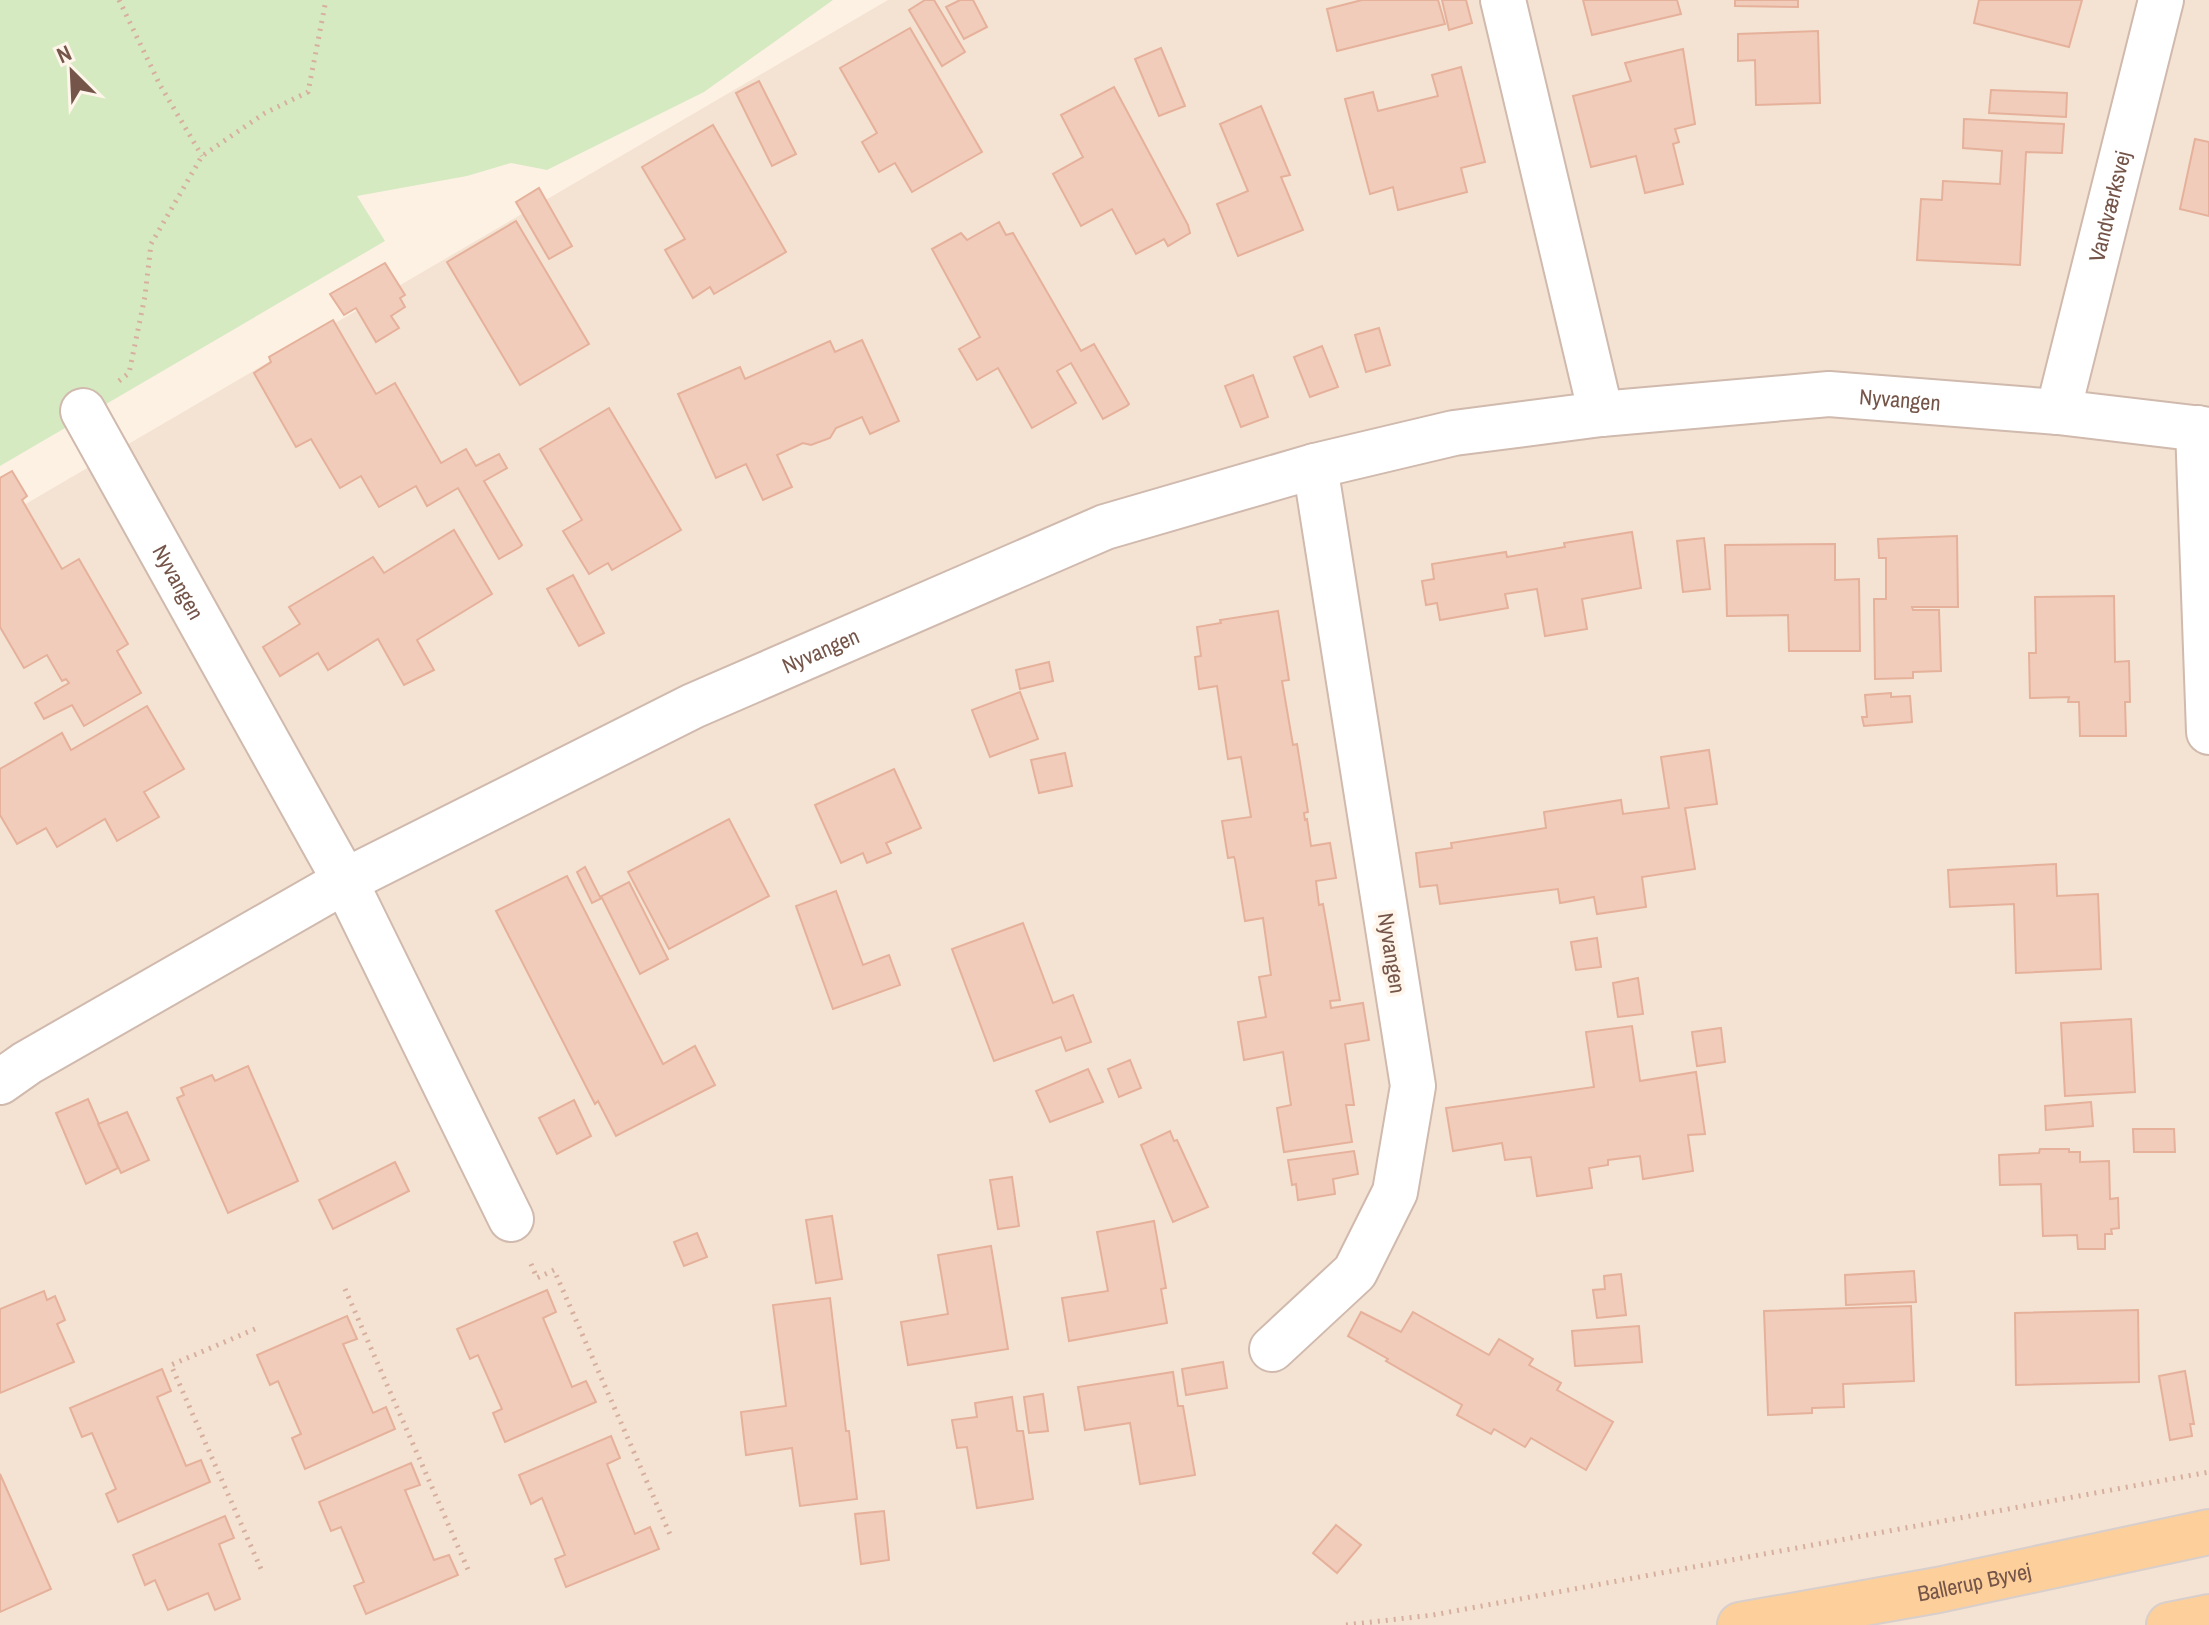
<svg xmlns="http://www.w3.org/2000/svg" width="2209" height="1625" viewBox="0 0 2209 1625" font-family="'Archivo Narrow',sans-serif">
	<style>
		.residential { fill: #f4e2d2 }
		.green { fill: #d6eac2 }
		.building { fill: #f2ccbb; stroke: #e5b19b; stroke-width: 2 }
		.lines { fill: none; stroke-linecap: round; stroke-linejoin: round }
		.minor-casing { stroke: #d0b9ad; stroke-width: 48 }
		.major-casing { stroke: #d8cfcc; stroke-width: 48 }
		.path { stroke: #d7af9e; stroke-width: 5; stroke-dasharray: 2 6; stroke-linecap: butt }
		.minor { stroke: #fff; stroke-width: 44 }
		.major { stroke: #fccf9b; stroke-width: 44 }
		.labels { text-anchor: middle; stroke-width: 8; stroke-linejoin: round; paint-order: stroke }
		.street-label { font-size: 22px; fill: #755549; stroke: #fff5ea }
	</style>
	<rect width="100%" height="100%" fill="#fdf1e4"/>
	<polygon class="residential" points="888,0 2209,0 2209,1625 0,1625 0,519"/>
	<polygon class="green" points="0,0 833,0 704,92 547,170 511,163 467,176 357,196 385,241 0,466"/>
	<g class="building">
		<polygon points="925,0 934,0 965,52 942,66 909,10"/>
		<polygon points="960,0 973,0 987,27 964,39 946,7"/>
		<polygon points="1362,0 1438,0 1445,24 1337,51 1327,9"/>
		<polygon points="1442,0 1466,0 1472,23 1449,30"/>
		<polygon points="1583,0 1677,0 1681,14 1592,35"/>
		<polygon points="1735,0 1798,0 1798,7 1735,6"/>
		<polygon points="1979,0 2082,0 2069,47 1974,23"/>
		<polygon points="910,28 982,152 912,192 895,163 879,172 862,142 877,133 840,68"/>
		<polygon points="1818,31 1820,103 1756,105 1755,60 1738,61 1738,34"/>
		<polygon points="1161,48 1185,106 1159,116 1135,59"/>
		<polygon points="1683,49 1695,124 1675,129 1679,142 1673,144 1683,184 1645,193 1636,156 1591,167 1573,96 1631,81 1625,63"/>
		<polygon points="1461,67 1485,162 1461,168 1467,192 1398,210 1393,187 1370,194 1345,99 1373,92 1378,111 1438,96 1432,75"/>
		<polygon points="759,81 796,154 772,166 736,93"/>
		<polygon points="1114,87 1188,225 1190,233 1168,246 1164,239 1136,254 1112,209 1081,226 1053,174 1083,157 1061,115"/>
		<polygon points="1991,90 2067,93 2066,117 1989,113"/>
		<polygon points="1261,106 1290,175 1281,177 1303,230 1238,256 1217,204 1248,191 1220,124"/>
		<polygon points="1964,119 2064,124 2062,153 2026,152 2020,265 1917,260 1921,199 1942,200 1943,181 2000,184 2002,151 1963,148"/>
		<polygon points="713,125 786,252 714,294 710,287 693,298 665,250 685,239 642,167"/>
		<polygon points="2195,139 2209,142 2209,216 2180,209"/>
		<polygon points="539,188 572,246 549,259 516,202"/>
		<polygon points="516,221 589,344 520,385 447,262"/>
		<polygon points="999,222 1006,235 1013,233 1081,351 1094,344 1129,404 1127,406 1103,419 1071,363 1057,371 1076,403 1032,428 998,368 977,380 959,349 980,337 932,249 961,233 967,240"/>
		<polygon points="385,263 405,295 400,298 405,307 391,316 399,328 376,342 356,308 344,315 330,294"/>
		<polygon points="333,320 376,394 395,383 441,463 466,449 476,466 499,454 507,468 484,481 522,545 520,547 499,559 458,488 427,506 416,486 379,507 361,476 340,488 311,439 296,447 254,373 271,362 269,357"/>
		<polygon points="1379,328 1390,365 1366,372 1355,335"/>
		<polygon points="862,340 899,421 870,434 862,417 836,428 830,438 811,445 803,443 777,455 792,487 763,500 746,464 716,478 678,394 740,367 745,379 830,341 835,352"/>
		<polygon points="1322,346 1338,387 1310,397 1294,357"/>
		<polygon points="1253,375 1268,417 1241,427 1225,386"/>
		<polygon points="609,408 681,530 612,570 608,563 589,574 563,531 582,520 540,449"/>
		<polygon points="12,471 27,496 22,500 62,569 79,559 128,644 117,651 141,693 84,726 72,705 44,719 35,703 69,683 66,679 62,681 47,655 24,668 0,627 0,478"/>
		<polygon points="454,530 492,594 417,640 434,670 404,685 378,639 328,670 318,653 280,676 263,647 300,624 289,607 373,557 384,573"/>
		<polygon points="1632,532 1641,588 1582,599 1587,629 1545,636 1537,589 1505,594 1508,608 1440,620 1437,603 1426,605 1422,581 1434,579 1432,564 1506,552 1507,557 1565,547 1564,543"/>
		<polygon points="1957,536 1958,607 1912,607 1913,610 1939,610 1941,671 1913,672 1913,678 1875,679 1874,599 1886,599 1886,558 1879,558 1878,539"/>
		<polygon points="1704,538 1710,589 1683,592 1677,541"/>
		<polygon points="1835,544 1835,580 1859,579 1860,651 1789,651 1788,615 1727,616 1725,545"/>
		<polygon points="573,575 604,633 579,646 547,589"/>
		<polygon points="2114,596 2115,662 2129,661 2130,702 2125,702 2126,736 2080,736 2079,702 2068,702 2069,697 2030,698 2029,653 2036,653 2035,597"/>
		<polygon points="1278,611 1289,680 1282,681 1293,745 1297,744 1308,812 1304,813 1305,820 1307,819 1311,846 1330,843 1336,878 1316,881 1319,905 1323,904 1340,1000 1330,1001 1331,1008 1363,1003 1369,1040 1345,1044 1354,1105 1346,1105 1352,1142 1284,1152 1277,1108 1291,1105 1283,1052 1244,1060 1238,1022 1266,1017 1259,977 1271,975 1263,918 1245,921 1235,860 1234,857 1228,858 1222,821 1251,817 1241,757 1228,759 1217,686 1199,689 1195,657 1201,656 1197,627 1221,623 1220,620"/>
		<polygon points="1049,662 1053,681 1020,689 1016,670"/>
		<polygon points="1020,692 1038,739 990,757 972,710"/>
		<polygon points="1891,693 1891,697 1910,696 1912,722 1864,726 1862,717 1867,717 1865,695"/>
		<polygon points="147,706 184,769 144,792 159,817 117,841 105,819 57,847 46,828 17,844 0,815 0,769 62,733 71,750"/>
		<polygon points="1709,750 1717,804 1685,808 1695,869 1642,877 1646,907 1597,914 1594,897 1560,903 1558,889 1440,904 1437,885 1420,887 1416,853 1452,848 1451,843 1546,828 1544,812 1621,800 1623,814 1669,808 1661,757"/>
		<polygon points="1065,753 1072,786 1039,793 1031,760"/>
		<polygon points="894,769 921,828 886,843 891,853 867,863 863,853 841,863 815,805"/>
		<polygon points="729,819 769,896 669,949 628,872"/>
		<polygon points="2056,864 2057,896 2098,894 2101,969 2016,973 2014,904 1950,907 1948,870"/>
		<polygon points="585,867 600,897 629,882 668,959 640,974 602,898 592,903 577,872"/>
		<polygon points="567,876 663,1064 695,1046 715,1085 616,1136 598,1101 595,1104 496,911"/>
		<polygon points="836,891 863,965 889,955 900,985 833,1009 796,906"/>
		<polygon points="1023,923 1053,1003 1073,995 1091,1042 1066,1051 1061,1037 994,1061 952,949"/>
		<polygon points="1597,938 1601,967 1576,970 1571,942"/>
		<polygon points="1638,978 1643,1014 1618,1017 1613,983"/>
		<polygon points="2131,1019 2135,1092 2065,1096 2061,1023"/>
		<polygon points="1632,1026 1640,1081 1696,1072 1705,1134 1688,1135 1693,1171 1643,1179 1640,1156 1608,1160 1608,1165 1589,1168 1592,1188 1537,1196 1531,1157 1505,1160 1502,1143 1453,1151 1446,1108 1594,1087 1586,1032"/>
		<polygon points="1721,1028 1725,1062 1697,1066 1692,1032"/>
		<polygon points="1130,1060 1141,1088 1119,1097 1108,1069"/>
		<polygon points="248,1066 298,1181 228,1213 177,1098 184,1095 181,1088 212,1075 215,1081"/>
		<polygon points="1088,1069 1103,1102 1050,1122 1036,1091"/>
		<polygon points="88,1099 118,1168 86,1184 56,1113"/>
		<polygon points="574,1100 591,1136 557,1154 539,1118"/>
		<polygon points="2091,1102 2093,1126 2046,1130 2045,1106"/>
		<polygon points="127,1112 149,1160 121,1173 98,1124"/>
		<polygon points="2133,1129 2174,1129 2175,1152 2134,1152"/>
		<polygon points="1170,1131 1174,1141 1177,1140 1208,1207 1173,1222 1141,1145"/>
		<polygon points="2040,1149 2069,1149 2069,1152 2080,1152 2080,1162 2109,1161 2110,1199 2118,1198 2119,1228 2111,1229 2112,1234 2105,1234 2105,1249 2078,1249 2077,1235 2043,1236 2041,1184 2000,1185 1999,1155 2039,1153"/>
		<polygon points="1354,1151 1358,1174 1333,1179 1335,1194 1298,1200 1296,1184 1292,1185 1288,1160"/>
		<polygon points="395,1162 409,1191 333,1229 319,1200"/>
		<polygon points="1012,1177 1019,1226 998,1229 990,1180"/>
		<polygon points="832,1216 842,1279 816,1283 806,1220"/>
		<polygon points="1154,1221 1166,1288 1161,1289 1167,1323 1069,1341 1062,1298 1108,1291 1097,1232"/>
		<polygon points="697,1233 707,1257 684,1266 674,1242"/>
		<polygon points="991,1246 1008,1349 908,1365 901,1322 948,1314 938,1255"/>
		<polygon points="1914,1271 1916,1302 1846,1305 1845,1275"/>
		<polygon points="1621,1274 1626,1315 1597,1318 1593,1290 1605,1289 1604,1276"/>
		<polygon points="547,1290 556,1312 543,1318 572,1387 586,1381 596,1402 505,1442 493,1413 502,1409 478,1355 470,1359 457,1329"/>
		<polygon points="44,1291 47,1300 55,1296 65,1320 57,1324 74,1362 0,1393 0,1309"/>
		<polygon points="830,1298 846,1431 849,1431 857,1499 800,1506 792,1448 746,1455 741,1412 786,1406 773,1305"/>
		<polygon points="1911,1306 1914,1381 1843,1384 1844,1407 1812,1408 1812,1413 1768,1415 1764,1311"/>
		<polygon points="2138,1310 2139,1382 2016,1385 2015,1313"/>
		<polygon points="1361,1312 1401,1332 1413,1312 1489,1355 1499,1339 1533,1359 1529,1365 1561,1383 1557,1390 1613,1422 1586,1470 1531,1438 1525,1447 1494,1429 1491,1434 1457,1415 1462,1405 1386,1361 1388,1359 1348,1336"/>
		<polygon points="347,1316 357,1339 343,1344 373,1413 386,1407 395,1429 305,1469 292,1438 301,1434 278,1381 270,1385 257,1355"/>
		<polygon points="1639,1326 1642,1362 1575,1366 1572,1331"/>
		<polygon points="1223,1362 1227,1388 1186,1395 1182,1369"/>
		<polygon points="162,1369 171,1391 157,1397 186,1466 201,1460 210,1482 118,1522 106,1494 116,1489 92,1433 82,1437 70,1408"/>
		<polygon points="2185,1371 2194,1424 2190,1424 2192,1436 2170,1440 2159,1376"/>
		<polygon points="1173,1372 1178,1406 1183,1406 1195,1475 1140,1484 1130,1423 1085,1430 1078,1387"/>
		<polygon points="1043,1394 1048,1431 1029,1433 1024,1397"/>
		<polygon points="1012,1397 1017,1431 1023,1431 1033,1499 977,1508 967,1447 957,1448 952,1420 977,1417 975,1403"/>
		<polygon points="611,1436 620,1458 607,1464 635,1534 650,1527 659,1549 566,1587 555,1559 565,1555 542,1498 531,1504 519,1475"/>
		<polygon points="411,1463 420,1485 405,1490 434,1560 449,1555 458,1575 366,1614 354,1586 364,1582 341,1527 331,1531 319,1502"/>
		<polygon points="0,1474 51,1589 0,1612"/>
		<polygon points="884,1511 889,1560 861,1564 855,1514"/>
		<polygon points="225,1516 234,1538 219,1544 240,1599 215,1610 208,1593 168,1610 155,1580 145,1585 133,1555"/>
		<polygon points="1336,1525 1361,1545 1337,1573 1313,1553"/>
	</g>
	<g class="lines">
		<g class="minor-casing">
			<g id="minor">
				<polyline points="1503,0 1601,414"/>
				<path id="s1" d="M83 411 345 881 511 1219"/>
				<path id="s2" d="M2058 412 2161 0"/>
				<polyline points="2198,428 2209,732"/>
				<path id="s3" d="M0 1082 27 1063 345 881 693 706 1105 527 1315 466 1454 433 1601 414 1829 394 2058 412 2209 430"/>
				<polyline points="1272,1349 1355,1272 1395,1192 1413,1086 1315,466"/>
			</g>
		</g>
		<g class="major-casing">
			<g id="major">
				<path id="s4" d="M1740 1625 1938 1590 2209 1532"/>
				<polyline points="2169,1625 2209,1617"/>
			</g>
		</g>
		<g class="path">
			<polyline points="119,0 160,85 202,156"/>
			<polyline points="119,381 129,373 145,296 151,244 202,156 265,113 308,92 326,0"/>
			<polyline points="531,1264 537,1278 554,1270 672,1539"/>
			<polyline points="345,1289 470,1574"/>
			<polyline points="255,1329 171,1365 261,1569"/>
			<polyline points="1346,1625 1433,1615 2209,1472"/>
		</g>
		<use href="#minor" class="minor"/>
		<use href="#major" class="major"/>
	</g>
	<g class="labels">
		<g class="street-label">
			<text dy="8" stroke="none"><textPath href="#s2" startOffset="212">Vandværksvej</textPath></text>
			<text dy="8" stroke="none"><textPath href="#s3" startOffset="2048">Nyvangen</textPath></text>
			<text dy="8" stroke="none"><textPath href="#s1" startOffset="196">Nyvangen</textPath></text>
			<text dy="8" stroke="none"><textPath href="#s3" startOffset="928">Nyvangen</textPath></text>
			<text transform="translate(1392 953) rotate(81)" y="8">Nyvangen</text>
			<text dy="8" stroke="none"><textPath href="#s4" startOffset="238">Ballerup Byvej</textPath></text>
		</g>
	</g>
	<g transform="translate(72 72) rotate(336)" stroke="#fff5ea" stroke-width="6" paint-order="stroke">
	<path d="M0-6L14 30L0 20L-14 30Z" fill="#755549"/>
	<text y="-12" font-size="22" font-weight="bold" text-anchor="middle" fill="#755549">N</text>
	</g>
</svg>
